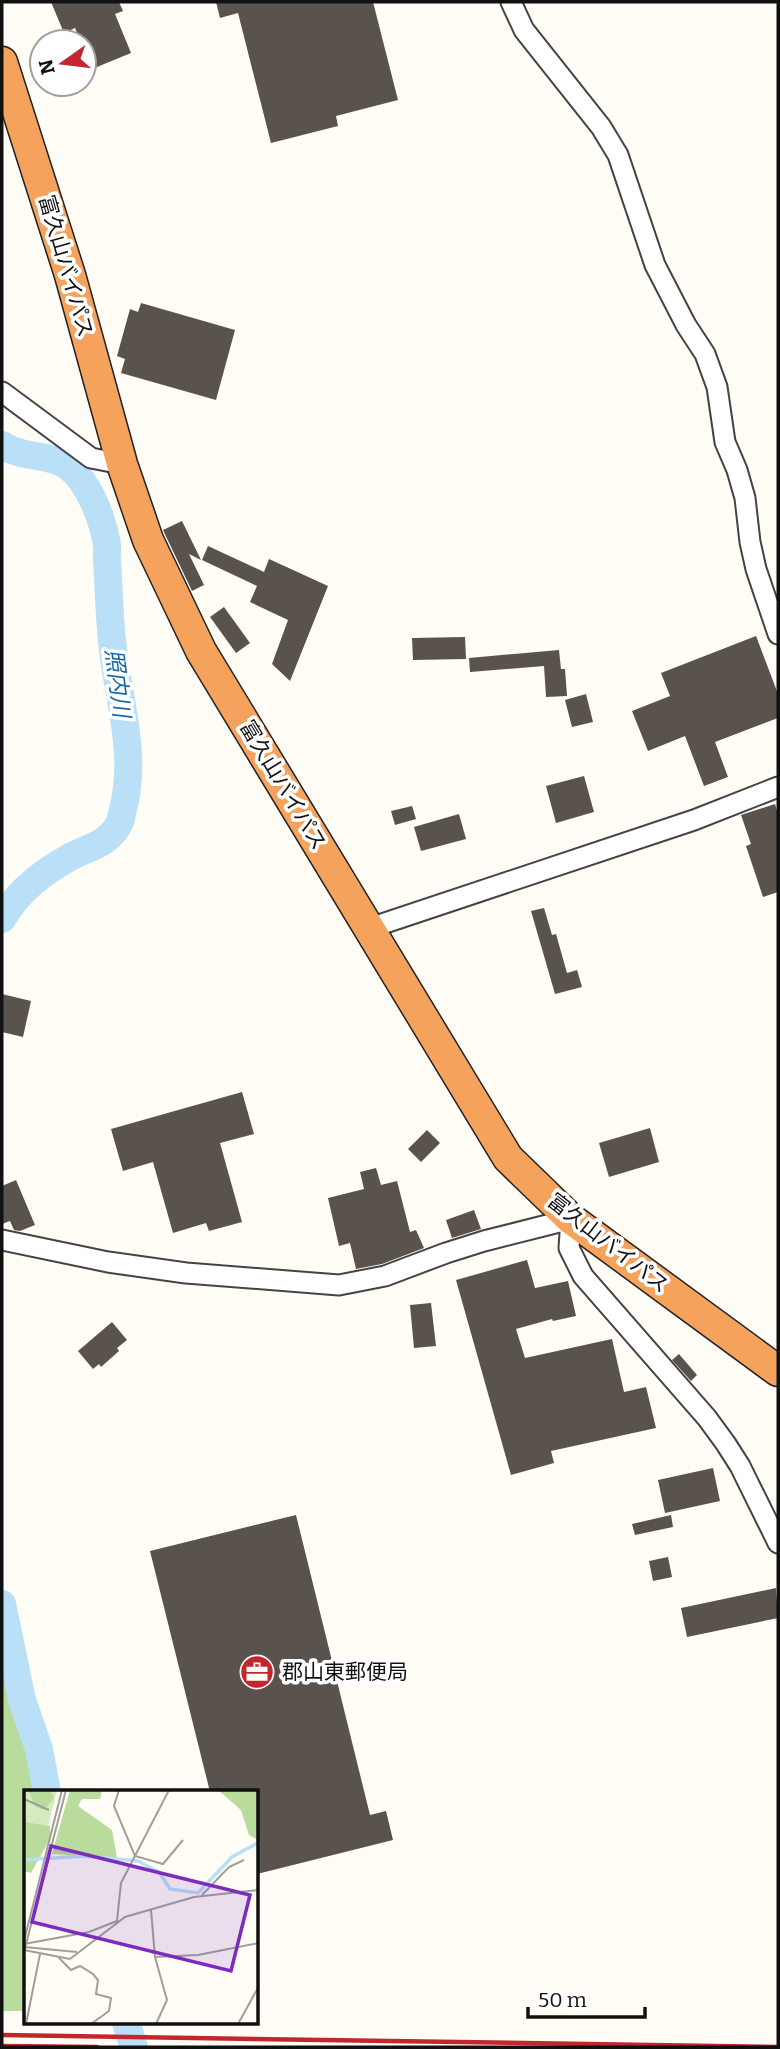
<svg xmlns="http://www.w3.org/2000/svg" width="780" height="2049" viewBox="0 0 780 2049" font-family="Bitter,'Noto Sans JP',serif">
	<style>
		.forest { fill: #b9dc9c }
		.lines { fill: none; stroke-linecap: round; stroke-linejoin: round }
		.river { stroke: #b9e0f7; stroke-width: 28 }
		.building { fill: #5a524d }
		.minor-casing { stroke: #444; stroke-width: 23 }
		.highway-casing { stroke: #222; stroke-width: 33 }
		.minor { stroke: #fff; stroke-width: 19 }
		.highway { stroke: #f5a25d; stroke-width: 30 }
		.rail { stroke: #c4262e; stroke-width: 4.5 }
		.labels { text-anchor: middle; stroke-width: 7; stroke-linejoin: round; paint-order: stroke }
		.street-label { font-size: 21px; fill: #111; stroke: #fff }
		.poi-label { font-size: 21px; fill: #111; stroke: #fff; text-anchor: start }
		.water-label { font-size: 23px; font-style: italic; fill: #1768a6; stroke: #fff }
		.inset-river { fill: none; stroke: #b9e0f7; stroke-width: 3.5 }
		.inset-road { fill: none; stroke: #a09f9a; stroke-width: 2 }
		.view { fill: #7b2cbf; fill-opacity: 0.15; stroke: #7b2cbf; stroke-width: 3.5 }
		.inset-edge { fill: none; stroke: #111; stroke-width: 3.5 }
	</style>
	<rect width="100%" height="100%" fill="#fffdf5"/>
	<polygon class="forest" points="2,1658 10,1696 42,1792 26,1792 26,2011 2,2011"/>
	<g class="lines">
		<g class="river">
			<path d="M2 445C29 463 60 448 82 481 95 500 103 522 107 545 108 550 106 555 107 561 109 587 109 614 112 640 117 697 138 752 123 809 122 813 121 820 119 824 108 844 90 847 72 856 43 872 19 890 2 919"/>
			<polyline points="2,1604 22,1700 39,1749 47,1792"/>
			<polyline points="126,2023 134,2047"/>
		</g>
	</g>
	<g class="building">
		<polygon points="51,2 119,2 123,11 115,14 131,53 92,69 84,50 84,42 81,42 75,28 64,33"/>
		<polygon points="216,2 373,2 398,100 336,116 338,126 271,143 238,13 220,18"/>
		<polygon points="141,303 235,330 216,400 121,373 125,359 117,356 130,309 138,312"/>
		<polygon points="182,521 201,560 189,554 204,585 192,591 163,530"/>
		<polygon points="208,546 264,572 269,559 328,586 290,681 272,664 288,620 250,602 257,586 202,560"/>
		<polygon points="224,607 250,643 236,653 210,617"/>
		<polygon points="756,636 778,694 778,718 715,742 728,777 704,786 685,736 648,751 632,711 670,696 661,673"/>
		<polygon points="465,637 466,659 413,660 412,638"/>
		<polygon points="559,650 561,669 565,669 567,696 546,697 544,666 470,672 469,658"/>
		<polygon points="586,694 593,722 572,727 565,700"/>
		<polygon points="584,776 594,812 556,823 546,786"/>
		<polygon points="775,804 778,814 778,892 763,897 746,846 751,844 741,815"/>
		<polygon points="412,806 416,819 395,825 391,811"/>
		<polygon points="459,814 466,839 421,851 414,827"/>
		<polygon points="544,908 552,935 556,934 567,973 577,970 582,987 555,994 531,911"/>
		<polygon points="2,994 31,1001 23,1037 2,1032"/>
		<polygon points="242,1092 254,1134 220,1143 242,1222 209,1231 206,1223 173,1233 153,1162 123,1171 111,1129"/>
		<polygon points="650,1128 659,1162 609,1177 599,1143"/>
		<polygon points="427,1130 440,1143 421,1162 408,1149"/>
		<polygon points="376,1168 381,1185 397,1181 410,1232 416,1230 424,1248 382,1264 356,1269 350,1243 339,1246 328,1198 364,1189 360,1172"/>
		<polygon points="16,1180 35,1225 20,1231 14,1230 10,1221 2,1224 2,1186"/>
		<polygon points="474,1210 481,1229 452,1238 446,1220"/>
		<polygon points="527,1260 535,1288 568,1281 576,1316 553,1321 552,1319 516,1329 525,1358 612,1339 624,1392 646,1387 656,1428 551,1451 554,1463 511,1475 456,1280"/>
		<polygon points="431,1303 436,1346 414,1348 410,1305"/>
		<polygon points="112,1322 127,1340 117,1348 119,1351 101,1367 99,1364 93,1369 78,1351"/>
		<polygon points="679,1354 697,1375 691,1381 672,1360"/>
		<polygon points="713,1468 720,1501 665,1513 658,1480"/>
		<polygon points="296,1515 370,1815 386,1811 393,1840 257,1874 257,1792 210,1792 150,1551"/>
		<polygon points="671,1515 673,1527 635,1535 632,1524"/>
		<polygon points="668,1557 672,1577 653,1581 649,1561"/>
		<polygon points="776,1588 778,1618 687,1637 681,1608"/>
	</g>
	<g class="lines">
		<g class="minor-casing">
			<g id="minor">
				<polyline points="511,2 524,30 601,127 618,155 655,265 686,325 705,354 717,387 725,442 737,470 745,498 750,542 756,569 778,634"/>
				<polyline points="2,392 91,458 122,464"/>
				<polyline points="370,928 694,820 778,787"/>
				<polyline points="2,1240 108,1262 186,1273 339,1285 385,1276 446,1253 484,1241 571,1219 569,1248 583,1276 707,1418 726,1444 740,1466 778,1543"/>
			</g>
		</g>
		<g class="highway-casing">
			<polyline id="highway" points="2,62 70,275 122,464 148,540 201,651 508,1158 571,1219 778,1371"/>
		</g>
		<use href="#minor" class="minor"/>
		<use href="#highway" class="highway"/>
		<g class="rail">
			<polyline points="2,2035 778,2047"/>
			<polyline points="2,2046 97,2047"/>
		</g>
	</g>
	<defs>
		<g id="office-disc" transform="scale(1.75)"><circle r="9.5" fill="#c4262e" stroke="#fff"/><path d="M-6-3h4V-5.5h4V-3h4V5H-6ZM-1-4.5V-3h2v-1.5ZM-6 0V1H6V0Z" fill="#fff"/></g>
	</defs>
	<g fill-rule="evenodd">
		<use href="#office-disc" x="257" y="1672"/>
	</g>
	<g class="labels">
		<g class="street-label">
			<text transform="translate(66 266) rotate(74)" y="7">富久山バイパス</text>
			<text transform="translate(283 785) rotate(59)" y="7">富久山バイパス</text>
			<text transform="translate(608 1243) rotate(38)" y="7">富久山バイパス</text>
		</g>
		<g class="poi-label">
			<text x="282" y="1679">郡山東郵便局</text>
		</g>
		<g class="water-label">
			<text transform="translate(118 683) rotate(83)" y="8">照内川</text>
		</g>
	</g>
	<g transform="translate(24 1790)">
		<rect width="234" height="234" fill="#fffdf5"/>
		<path d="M0 0H33L17 65 0 45Z" fill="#d5ebbd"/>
		<path d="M4 0H26L30 8 20 20 12 17ZM46 0H78L76 9H58L54 16 88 40 93 68 28 64ZM194 0H234V50L225 45 217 20ZM0 32 26 36V49L7 83 0 81Z" fill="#b9dc9c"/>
		<path class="inset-river" d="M0 70 60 66 114 71 135 82 146 99 174 103 208 67 235 52"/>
		<path class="inset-road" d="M95 0 90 16 111 66 139 74 159 50M0 9 25 20M178 105 205 77 220 70M127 120 131 167 143 210 132 234M0 151 38 0M0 154 65 142 93 131 97 93 145 0M0 157 53 162M0 160 46 169M0 162 42 0M131 167 174 165 235 153M35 168 47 180 56 176 69 184 74 190 72 204 87 208 85 221 67 234M46 169 101 127 170 107 235 100M2 234 16 164M214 234 235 196"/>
		<path class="view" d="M27 56 226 105 207 181 8 132Z"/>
		<rect width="234" height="234" class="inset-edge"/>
	</g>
	<rect width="780" height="2049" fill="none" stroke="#111111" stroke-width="7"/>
	<g transform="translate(63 63) rotate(256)"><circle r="33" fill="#ffffff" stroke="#a0a0a0" stroke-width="2"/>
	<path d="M0-5L12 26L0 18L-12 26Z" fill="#c4262e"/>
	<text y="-10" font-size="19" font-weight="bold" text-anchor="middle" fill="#111111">N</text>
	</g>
	<path d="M528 2007v10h117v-10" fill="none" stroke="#111111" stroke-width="3.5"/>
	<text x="538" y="2007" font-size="21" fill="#111111" stroke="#ffffff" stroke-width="5" paint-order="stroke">50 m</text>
</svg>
